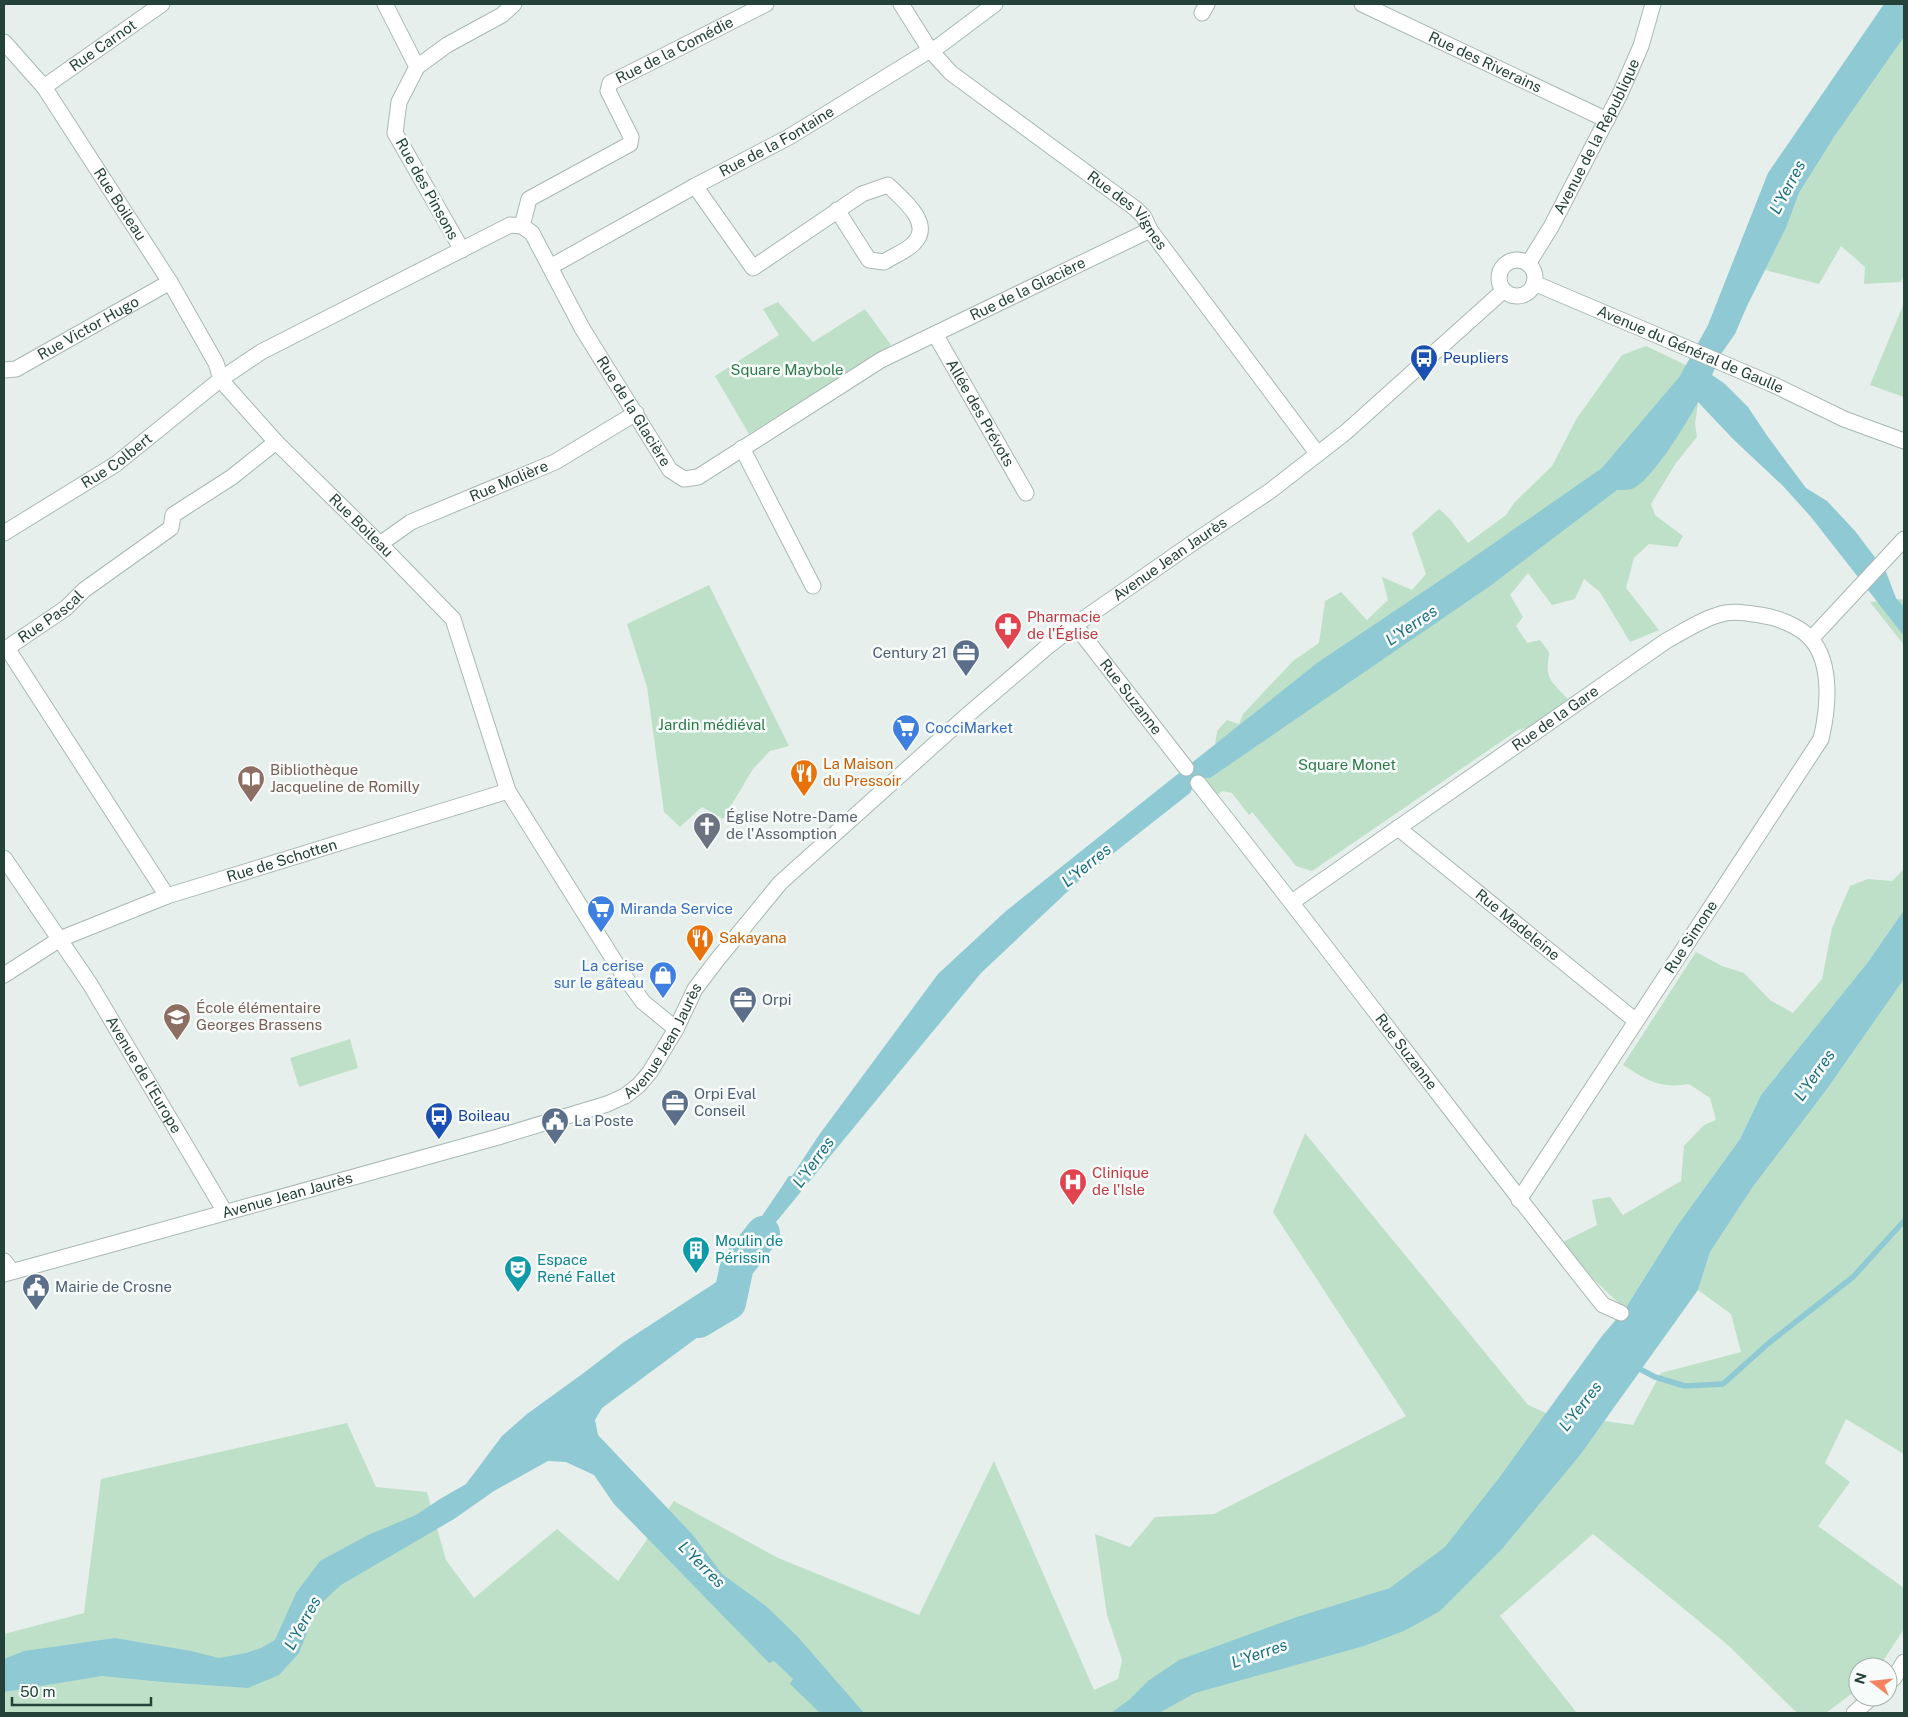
<svg xmlns="http://www.w3.org/2000/svg" width="1908" height="1717" viewBox="0 0 1908 1717" font-family="'Public Sans',sans-serif">
	<style>
		.green { fill: #bfe0c8 }
		.water { fill: #8ec9d4 }
		.lines { fill: none; stroke-linecap: round; stroke-linejoin: round }
		.stream { stroke: #8ec9d4; stroke-width: 5.5 }
		.river { stroke: #8ec9d4; stroke-width: 34 }
		.minor-casing { stroke: #a8b8b2; stroke-width: 17 }
		.tertiary-casing { stroke: #a8b8b2; stroke-width: 17 }
		.minor { stroke: #fff; stroke-width: 15 }
		.tertiary { stroke: #fff; stroke-width: 15 }
		.labels { text-anchor: middle; stroke-width: 5; stroke-linejoin: round; paint-order: stroke }
		.street-label { font-size: 15px; fill: #24423a; stroke: #f7fbf9 }
		.transit-label { font-size: 15px; fill: #164399; stroke: #f7fbf9; text-anchor: start }
		.park-label { font-size: 15px; fill: #2d7a4b; stroke: #f7fbf9 }
		.health-label { font-size: 15px; fill: #be3a42; stroke: #f7fbf9; text-anchor: start }
		.service-label { font-size: 15px; fill: #4e5e75; stroke: #f7fbf9; text-anchor: start }
		.shop-label { font-size: 15px; fill: #366cbe; stroke: #f7fbf9; text-anchor: start }
		.food-label { font-size: 15px; fill: #c56008; stroke: #f7fbf9; text-anchor: start }
		.education-label { font-size: 15px; fill: #785e54; stroke: #f7fbf9; text-anchor: start }
		.worship-label { font-size: 15px; fill: #5b616d; stroke: #f7fbf9; text-anchor: start }
		.culture-label { font-size: 15px; fill: #0d838f; stroke: #f7fbf9; text-anchor: start }
		.water-label { font-size: 16px; font-style: italic; fill: #1c6f80; stroke: #f7fbf9 }
	</style>
	<rect width="100%" height="100%" fill="#e6efeb"/>
	<g class="green">
		<polygon points="1904,37 1904,275 1901,282 1864,284 1865,267 1841,246 1819,284 1765,270 1786,228 1799,193 1834,137"/>
		<polygon points="778,302 813,342 865,309 891,345 749,434 715,376 779,335 763,309"/>
		<polygon points="1904,303 1904,397 1870,385"/>
		<path d="M1646 346 1692 368 1700 389 1695 424 1697 437 1676 463 1651 504 1655 515 1683 536 1677 547 1649 544 1634 558 1626 588 1659 630 1630 642 1600 592 1584 579 1575 599 1552 605 1528 573 1510 595 1523 617 1516 626 1527 643 1540 640 1549 652C1549 658 1547 666 1548 672 1549 683 1563 692 1569 701L1527 728 1518 730 1312 871 1296 866 1252 812 1249 815 1232 793 1222 791 1214 798 1201 781 1214 752 1217 731 1227 720 1239 724 1243 714 1293 661 1319 643 1325 601 1341 592 1367 620 1388 600 1382 577 1412 590 1426 574 1412 533 1439 509 1449 518 1468 543 1506 515 1514 503 1552 466 1577 418 1622 355Z"/>
		<polygon points="709,585 789,746 770,751 753,769 723,819 702,807 680,827 664,812 647,687 627,624"/>
		<polygon points="1901,599 1904,600 1904,645 1870,602"/>
		<path d="M1904 869V910L1868 962 1761 1095 1740 1139 1677 1226 1625 1309 1585 1271 1563 1242 1597 1225 1592 1200 1610 1197 1623 1215 1681 1181 1684 1146 1704 1125 1716 1120 1710 1098 1689 1084C1660 1089 1646 1080 1623 1065L1696 952 1722 966 1744 973 1770 1000 1793 1013 1822 979 1832 928 1850 886 1868 879 1892 881Z"/>
		<polygon points="1904,979 1904,1454 1846,1419 1825,1463 1850,1482 1818,1526 1904,1588 1904,1629 1879,1667 1858,1667 1858,1689 1826,1713 1797,1713 1729,1646 1593,1534 1500,1616 1577,1713 4,1713 4,1634 84,1613 101,1479 347,1423 376,1487 427,1492 446,1560 474,1598 557,1529 618,1581 674,1501 778,1558 919,1615 994,1461 1094,1690 1118,1679 1122,1660 1107,1615 1095,1534 1130,1547 1155,1517 1214,1514 1406,1416 1273,1212 1305,1133 1528,1405 1546,1413 1633,1425 1661,1373 1741,1352 1731,1314 1698,1290 1710,1252 1752,1188 1827,1089"/>
		<polygon points="350,1039 358,1068 299,1087 290,1058"/>
	</g>
	<g class="water">
		<path d="M1884 4H1904V37L1834 137 1799 193 1786 228 1747 306 1735 334 1721 354 1712 375 1725 384 1748 407 1768 437 1806 488 1827 501 1855 531 1886 572 1896 598 1904 607V636L1811 517 1783 486 1733 439 1698 402C1687 422 1652 481 1632 489 1628 490 1621 490 1617 490L1490 586 1210 778H1205L1194 785 1190 793 1082 878 981 973 729 1279 734 1306 728 1310 725 1317 602 1408 595 1420 598 1435 693 1535 722 1574 766 1606 798 1637 864 1713H820L790 1684 793 1679 774 1661 769 1663 614 1504 594 1475 566 1462 548 1461 494 1491 454 1519 341 1585 317 1607 299 1653 279 1675 248 1688 163 1682 102 1676 4 1692V1659L24 1651 115 1638 191 1651 219 1658 246 1653 261 1648 275 1640 296 1593 320 1561 368 1535 416 1515 440 1499 466 1484 502 1436 527 1414 585 1372 624 1342 718 1281 789 1176H792L819 1135 938 974 1006 911 1317 663 1451 573 1602 468 1680 376 1708 325 1768 173Z"/>
		<polygon points="1904,910 1904,979 1827,1089 1752,1188 1710,1252 1698,1290 1580,1455 1502,1549 1440,1611 1404,1631 1364,1646 1195,1693 1159,1713 1111,1713 1129,1700 1148,1681 1179,1660 1297,1617 1390,1588 1445,1547 1499,1478 1602,1336 1625,1309 1677,1226 1740,1139 1761,1095 1868,962"/>
	</g>
	<g class="lines">
		<polyline class="stream" points="1636,1367 1655,1377 1685,1386 1723,1384 1770,1342 1853,1277 1904,1221"/>
		<polyline class="river" points="699,1321 729,1303 737,1266 763,1233"/>
		<g class="minor-casing">
			<g id="minor">
				<polyline points="385,4 417,67"/>
				<path id="s1" d="M1362 4 1607 120"/>
				<polyline points="1202,13 1207,4"/>
				<path id="s2" d="M4 42 44 87 170 282 216 363 221 379 227 387 276 442 380 544 453 619 508 791 622 973 643 1002 676 1029"/>
				<path id="s3" d="M44 87 162 4"/>
				<path d="M695 186 753 268 862 194 888 185C901 198 934 223 914 243 907 251 893 256 884 262L869 260 837 210"/>
				<path id="s4" d="M522 226 529 199 630 144 631 137 608 91 610 83 766 4"/>
				<polyline points="462,250 395,133 399,102 417,67 447,45 502,15 514,4"/>
				<path id="s5" d="M550 267 695 186 789 137 930 50 939 46 995 4"/>
				<path id="s6" d="M935 334 1026 493"/>
				<path id="s7" d="M4 370 16 369 170 282"/>
				<polyline points="742,448 813,586"/>
				<path id="s8" d="M4 533 116 464 221 379 261 352 510 225 522 226 532 233 582 328 670 470 684 479 698 477 881 360 1150 230"/>
				<path id="s9" d="M380 544 411 522 555 462 636 413"/>
				<path id="s10" d="M1075 625 1186 768"/>
				<polyline points="1811,639 1904,539"/>
				<path id="s11" d="M1198 783C1335 956 1466 1133 1603 1305L1621 1313"/>
				<path id="s12" d="M1398 828 1636 1021"/>
				<path id="s13" d="M4 858 90 984 225 1212"/>
				<path id="s14" d="M167 896 7 648 66 608 84 590 171 528 173 515 232 477 276 442"/>
				<path id="s15" d="M1292 902 1666 641C1683 632 1700 620 1718 615 1731 610 1746 613 1760 615 1776 617 1800 626 1811 639 1833 664 1828 710 1821 739L1519 1200"/>
				<path id="s16" d="M4 975 60 939 167 896 508 791"/>
				<polyline points="4,1261 12,1271"/>
				<polyline points="1888,1683 1894,1678 1904,1662"/>
				<polyline points="1854,1713 1872,1697"/>
			</g>
		</g>
		<g class="tertiary-casing">
			<g id="tertiary">
				<path id="s17" d="M901 4 930 50 951 73 1136 209 1144 217 1150 230 1317 453"/>
				<circle cx="1517" cy="278" r="18"/>
				<path id="s18" d="M1528 264 1551 227 1620 94 1641 46 1653 4"/>
				<path id="s19" d="M1534 283 1774 385 1844 419 1904 441"/>
				<path id="s20" d="M4 1274 498 1137 607 1104 625 1096 639 1085 650 1072 676 1029 695 989 717 960 780 883 964 718 1047 647 1075 625 1194 542 1270 491 1346 432 1503 291"/>
			</g>
		</g>
		<use href="#minor" class="minor"/>
		<use href="#tertiary" class="tertiary"/>
	</g>
	<defs>
		<g id="bus-pin" transform="scale(1.4375)"><path d="M0 17L-7.5 6A9.5 9.5 0 1 1 7.5 6Z" fill="#1a4fb4" stroke="#f7fbf9"/><path d="M-5-6H5V4H4V6H2V4H-2V6H-4V4H-5ZM-3.5-4V0h7V-4ZM-3.5 1.2v1.5H-2V1.2ZM2 1.2v1.5H3.5V1.2Z" fill="#fff"/></g>
		<g id="pharmacy-pin" transform="scale(1.4375)"><path d="M0 17L-7.5 6A9.5 9.5 0 1 1 7.5 6Z" fill="#e0444e" stroke="#f7fbf9"/><path d="M-2-6h4v4h4v4h-4v4h-4v-4h-4v-4h4Z" fill="#fff"/></g>
		<g id="office-pin" transform="scale(1.4375)"><path d="M0 17L-7.5 6A9.5 9.5 0 1 1 7.5 6Z" fill="#5c6f8a" stroke="#f7fbf9"/><path d="M-6-3h4V-5.5h4V-3h4V5H-6ZM-1-4.5V-3h2v-1.5ZM-6 0V1H6V0Z" fill="#fff"/></g>
		<g id="supermarket-pin" transform="scale(1.4375)"><path d="M0 17L-7.5 6A9.5 9.5 0 1 1 7.5 6Z" fill="#3f7fe0" stroke="#f7fbf9"/><path d="M-6-5.5h2.5l.6 2H6L4.5 2H-2.5L-4.4-4H-6ZM-1.5 3.2a1.3 1.3 0 1 0 .1 0ZM3 3.2a1.3 1.3 0 1 0 .1 0Z" fill="#fff"/></g>
		<g id="restaurant-pin" transform="scale(1.4375)"><path d="M0 17L-7.5 6A9.5 9.5 0 1 1 7.5 6Z" fill="#e8710a" stroke="#f7fbf9"/><path d="M-5-6h1v4h1v-4h1v4h1v-4h1v5L-1.5 .5V6h-2V.5L-5-1ZM5-6V6H3V1.5H1.5Q1.5-4 5-6Z" fill="#fff"/></g>
		<g id="library-pin" transform="scale(1.4375)"><path d="M0 17L-7.5 6A9.5 9.5 0 1 1 7.5 6Z" fill="#8d6e63" stroke="#f7fbf9"/><path d="M-6-4Q-3-5.5-.7-3.5V5Q-3 3-6 4ZM6-4Q3-5.5 .7-3.5V5Q3 3 6 4Z" fill="#fff"/></g>
		<g id="church-pin" transform="scale(1.4375)"><path d="M0 17L-7.5 6A9.5 9.5 0 1 1 7.5 6Z" fill="#6b7280" stroke="#f7fbf9"/><path d="M-1.2-6h2.4v3.5h3.3v2.4h-3.3V6h-2.4V-.1h-3.3v-2.4h3.3Z" fill="#fff"/></g>
		<g id="shop-pin" transform="scale(1.4375)"><path d="M0 17L-7.5 6A9.5 9.5 0 1 1 7.5 6Z" fill="#3f7fe0" stroke="#f7fbf9"/><path d="M-5-2.5h2.3a2.7 3.5 0 0 1 5.4 0H5L5.5 6h-11ZM-1.5-2.5h3a1.5 2.3 0 0 0-3 0Z" fill="#fff"/></g>
		<g id="school-pin" transform="scale(1.4375)"><path d="M0 17L-7.5 6A9.5 9.5 0 1 1 7.5 6Z" fill="#8d6e63" stroke="#f7fbf9"/><path d="M0-5L7-2L0 1L-7-2ZM-4 1L0 2.5L4 1V4Q0 6-4 4Z" fill="#fff"/></g>
		<g id="civic-pin" transform="scale(1.4375)"><path d="M0 17L-7.5 6A9.5 9.5 0 1 1 7.5 6Z" fill="#5c6f8a" stroke="#f7fbf9"/><path d="M-.6-6.5H3V-4.5H.6V-3L4-1V1h2V6H-6V1h2V-1L-.6-3ZM-1.2 2.5V6h2.4V2.5Z" fill="#fff"/></g>
		<g id="hospital-pin" transform="scale(1.4375)"><path d="M0 17L-7.5 6A9.5 9.5 0 1 1 7.5 6Z" fill="#e0444e" stroke="#f7fbf9"/><path d="M-5-5h3v3.5h4V-5h3V5h-3V1.5h-4V5h-3Z" fill="#fff"/></g>
		<g id="building-pin" transform="scale(1.4375)"><path d="M0 17L-7.5 6A9.5 9.5 0 1 1 7.5 6Z" fill="#0f9aa8" stroke="#f7fbf9"/><path d="M-4-6H4V6H1V3H-1V6H-4ZM-2.5-4.3h1.7v1.8h-1.7ZM.8-4.3h1.7v1.8H.8ZM-2.5-1h1.7V.8h-1.7ZM.8-1h1.7V.8H.8Z" fill="#fff"/></g>
		<g id="theatre-pin" transform="scale(1.4375)"><path d="M0 17L-7.5 6A9.5 9.5 0 1 1 7.5 6Z" fill="#0f9aa8" stroke="#f7fbf9"/><path d="M-5-5.5Q0-4 5-5.5V0Q5 5 0 6Q-5 5-5 0ZM-3.3-2.5H-1v1.5H-3.3ZM1-2.5H3.3v1.5H1ZM-2.8 1Q0 5.5 2.8 1Z" fill="#fff"/></g>
	</defs>
	<g fill-rule="evenodd">
		<use href="#bus-pin" x="1424" y="358"/>
		<use href="#pharmacy-pin" x="1008" y="626"/>
		<use href="#office-pin" x="966" y="653"/>
		<use href="#supermarket-pin" x="906" y="728"/>
		<use href="#restaurant-pin" x="804" y="773"/>
		<use href="#library-pin" x="251" y="779"/>
		<use href="#church-pin" x="707" y="826"/>
		<use href="#supermarket-pin" x="601" y="909"/>
		<use href="#restaurant-pin" x="700" y="938"/>
		<use href="#shop-pin" x="663" y="975"/>
		<use href="#office-pin" x="743" y="1000"/>
		<use href="#school-pin" x="177" y="1017"/>
		<use href="#office-pin" x="675" y="1103"/>
		<use href="#bus-pin" x="439" y="1116"/>
		<use href="#civic-pin" x="555" y="1121"/>
		<use href="#hospital-pin" x="1073" y="1182"/>
		<use href="#building-pin" x="696" y="1250"/>
		<use href="#theatre-pin" x="518" y="1269"/>
		<use href="#civic-pin" x="36" y="1287"/>
	</g>
	<g class="labels">
		<g class="street-label">
			<text dy="5" stroke="none"><textPath href="#s3" startOffset="72">Rue Carnot</textPath></text>
			<text dy="5" stroke="none"><textPath href="#s4" startOffset="282">Rue de la Comédie</textPath></text>
			<text dy="5" stroke="none"><textPath href="#s1" startOffset="136">Rue des Riverains</textPath></text>
			<text dy="5" stroke="none"><textPath href="#s18" startOffset="145">Avenue de la République</textPath></text>
			<text dy="5" stroke="none"><textPath href="#s5" startOffset="259">Rue de la Fontaine</textPath></text>
			<text transform="translate(427 189) rotate(61)" y="5">Rue des Pinsons</text>
			<text dy="5" stroke="none"><textPath href="#s2" startOffset="200">Rue Boileau</textPath></text>
			<text dy="5" stroke="none"><textPath href="#s17" startOffset="310">Rue des Vignes</textPath></text>
			<text dy="5" stroke="none"><textPath href="#s8" startOffset="1304">Rue de la Glacière</textPath></text>
			<text dy="5" stroke="none"><textPath href="#s7" startOffset="95">Rue Victor Hugo</textPath></text>
			<text dy="5" stroke="none"><textPath href="#s19" startOffset="170">Avenue du Général de Gaulle</textPath></text>
			<text dy="5" stroke="none"><textPath href="#s8" startOffset="824">Rue de la Glacière</textPath></text>
			<text dy="5" stroke="none"><textPath href="#s6" startOffset="91">Allée des Prévots</textPath></text>
			<text dy="5" stroke="none"><textPath href="#s8" startOffset="134">Rue Colbert</textPath></text>
			<text dy="5" stroke="none"><textPath href="#s9" startOffset="144">Rue Molière</textPath></text>
			<text dy="5" stroke="none"><textPath href="#s2" startOffset="605">Rue Boileau</textPath></text>
			<text dy="5" stroke="none"><textPath href="#s20" startOffset="1419">Avenue Jean Jaurès</textPath></text>
			<text dy="5" stroke="none"><textPath href="#s14" startOffset="349">Rue Pascal</textPath></text>
			<text dy="5" stroke="none"><textPath href="#s10" startOffset="91">Rue Suzanne</textPath></text>
			<text dy="5" stroke="none"><textPath href="#s15" startOffset="321">Rue de la Gare</textPath></text>
			<text dy="5" stroke="none"><textPath href="#s16" startOffset="302">Rue de Schotten</textPath></text>
			<text dy="5" stroke="none"><textPath href="#s12" startOffset="154">Rue Madeleine</textPath></text>
			<text transform="translate(1691 937) rotate(-57)" y="5">Rue Simone</text>
			<text dy="5" stroke="none"><textPath href="#s20" startOffset="714">Avenue Jean Jaurès</textPath></text>
			<text dy="5" stroke="none"><textPath href="#s11" startOffset="340">Rue Suzanne</textPath></text>
			<text dy="5" stroke="none"><textPath href="#s13" startOffset="258">Avenue de l'Europe</textPath></text>
			<text dy="5" stroke="none"><textPath href="#s20" startOffset="294">Avenue Jean Jaurès</textPath></text>
		</g>
		<g class="transit-label">
			<text x="1443" y="363">Peupliers</text>
			<text x="458" y="1121">Boileau</text>
		</g>
		<g class="park-label">
			<text x="787" y="375">Square Maybole</text>
			<text x="712" y="730">Jardin médiéval</text>
			<text x="1347" y="770">Square Monet</text>
		</g>
		<g class="health-label">
			<text x="1027" y="622">Pharmacie<tspan x="1027" dy="17">de l'Église</tspan></text>
			<text x="1092" y="1178">Clinique<tspan x="1092" dy="17">de l'Isle</tspan></text>
		</g>
		<g class="service-label">
			<text x="947" y="658" text-anchor="end">Century 21</text>
			<text x="762" y="1005">Orpi</text>
			<text x="694" y="1099">Orpi Eval<tspan x="694" dy="17">Conseil</tspan></text>
			<text x="574" y="1126">La Poste</text>
			<text x="55" y="1292">Mairie de Crosne</text>
		</g>
		<g class="shop-label">
			<text x="925" y="733">CocciMarket</text>
			<text x="620" y="914">Miranda Service</text>
			<text x="644" y="971" text-anchor="end">La cerise<tspan x="644" dy="17">sur le gâteau</tspan></text>
		</g>
		<g class="food-label">
			<text x="823" y="769">La Maison<tspan x="823" dy="17">du Pressoir</tspan></text>
			<text x="719" y="943">Sakayana</text>
		</g>
		<g class="education-label">
			<text x="270" y="775">Bibliothèque<tspan x="270" dy="17">Jacqueline de Romilly</tspan></text>
			<text x="196" y="1013">École élémentaire<tspan x="196" dy="17">Georges Brassens</tspan></text>
		</g>
		<g class="worship-label">
			<text x="726" y="822">Église Notre-Dame<tspan x="726" dy="17">de l'Assomption</tspan></text>
		</g>
		<g class="culture-label">
			<text x="715" y="1246">Moulin de<tspan x="715" dy="17">Périssin</tspan></text>
			<text x="537" y="1265">Espace<tspan x="537" dy="17">René Fallet</tspan></text>
		</g>
		<g class="water-label">
			<text transform="translate(1787 187) rotate(-62)" y="6">L'Yerres</text>
			<text transform="translate(1411 625) rotate(-34)" y="6">L'Yerres</text>
			<text transform="translate(1086 865) rotate(-39)" y="6">L'Yerres</text>
			<text transform="translate(1814 1075) rotate(-55)" y="6">L'Yerres</text>
			<text transform="translate(813 1162) rotate(-54)" y="6">L'Yerres</text>
			<text transform="translate(1580 1406) rotate(-52)" y="6">L'Yerres</text>
			<text transform="translate(702 1564) rotate(45)" y="6">L'Yerres</text>
			<text transform="translate(302 1623) rotate(-61)" y="6">L'Yerres</text>
			<text transform="translate(1259 1653) rotate(-19)" y="6">L'Yerres</text>
		</g>
	</g>
	<rect width="1908" height="1717" fill="none" stroke="#24423a" stroke-width="10"/>
	<g transform="translate(1873 1682) rotate(286)"><circle r="24" fill="#f7fbf9" stroke="#a3b1ad"/>
	<path d="M0-4L9 19L0 12L-9 19Z" fill="#f4845f"/>
	<text y="-8" font-size="14" font-weight="bold" text-anchor="middle" fill="#24423a">N</text>
	</g>
	<path d="M12 1697v8h139v-8" fill="none" stroke="#24423a" stroke-width="2.5"/>
	<text x="20" y="1697" font-size="15" fill="#24423a" stroke="#f7fbf9" stroke-width="4" paint-order="stroke">50 m</text>
</svg>
